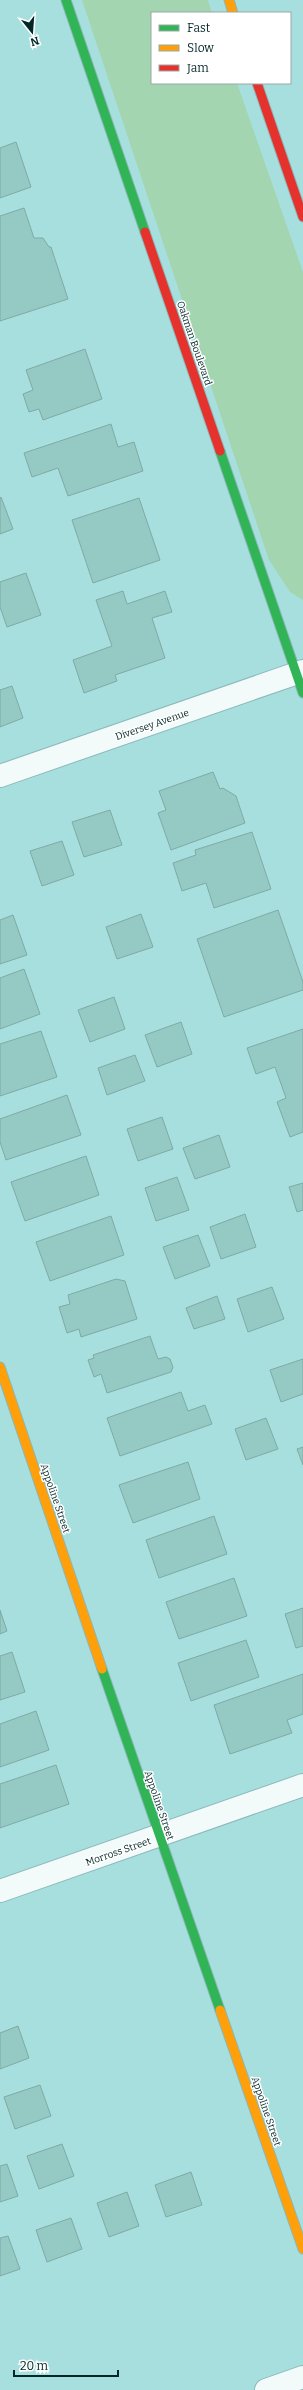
<svg xmlns="http://www.w3.org/2000/svg" width="303" height="2390" viewBox="0 0 303 2390" font-family="Bitter,serif">
	<style>
		.green { fill: #a3d6b0 }
		.building { fill: #95c9c3; stroke: #7faaa6 }
		.lines { fill: none; stroke-linecap: round; stroke-linejoin: round }
		.street-casing { stroke: #8bb8b9; stroke-width: 24 }
		.fast-casing { stroke: #8bb8b9; stroke-width: 11 }
		.slow-casing { stroke: #8bb8b9; stroke-width: 11 }
		.jam-casing { stroke: #8bb8b9; stroke-width: 11 }
		.street { stroke: #f2fafa; stroke-width: 22 }
		.fast { stroke: #30b455; stroke-width: 9 }
		.slow { stroke: #ff9f0a; stroke-width: 9 }
		.jam { stroke: #e5322d; stroke-width: 9 }
		.labels { text-anchor: middle; stroke-width: 3; stroke-linejoin: round; paint-order: stroke }
		.street-label { font-size: 10px; fill: #032626; stroke: #fff }
	</style>
	<rect width="100%" height="100%" fill="#a7dfdf"/>
	<polygon class="green" points="82,0 208,0 212,13 152,13 152,83 237,83 303,272 303,600 290,592 269,560"/>
	<g class="building">
		<polygon points="16,142 31,187 0,198 0,148"/>
		<polygon points="24,208 34,238 43,238 49,247 51,247 68,299 0,321 0,216"/>
		<polygon points="85,349 102,399 43,420 39,409 29,412 23,394 33,390 26,370"/>
		<polygon points="111,424 118,447 134,442 143,471 68,496 58,468 32,477 24,453"/>
		<polygon points="1,497 13,529 0,534 0,498"/>
		<polygon points="139,498 160,560 93,583 72,520"/>
		<polygon points="26,573 41,615 7,627 0,607 0,582"/>
		<polygon points="123,591 127,604 165,591 172,612 152,618 165,658 115,675 117,681 84,693 73,660 112,646 96,600"/>
		<polygon points="12,686 23,718 0,727 0,690"/>
		<polygon points="213,772 220,789 223,788 236,796 245,823 171,850 158,813 166,810 159,791"/>
		<polygon points="110,810 122,845 84,857 72,822"/>
		<polygon points="252,832 271,889 214,908 206,883 182,891 173,863 196,855 195,850"/>
		<polygon points="62,841 74,875 42,886 30,851"/>
		<polygon points="278,910 303,982 303,990 224,1017 197,939"/>
		<polygon points="141,914 153,947 117,959 106,927"/>
		<polygon points="13,915 27,955 0,964 0,920"/>
		<polygon points="24,969 40,1014 0,1029 0,978"/>
		<polygon points="114,997 125,1029 90,1042 78,1010"/>
		<polygon points="181,1022 192,1054 157,1067 145,1035"/>
		<polygon points="303,1029 303,1132 290,1137 277,1102 286,1098 275,1067 256,1074 247,1048"/>
		<polygon points="41,1031 57,1077 0,1096 0,1044"/>
		<polygon points="135,1055 145,1081 107,1095 98,1068"/>
		<polygon points="67,1095 81,1135 6,1160 0,1142 0,1119"/>
		<polygon points="162,1117 173,1149 138,1161 127,1129"/>
		<polygon points="219,1135 230,1167 195,1179 183,1148"/>
		<polygon points="86,1156 99,1195 25,1221 11,1182"/>
		<polygon points="177,1177 189,1210 156,1221 145,1188"/>
		<polygon points="303,1183 303,1210 297,1212 289,1187"/>
		<polygon points="245,1214 256,1247 221,1259 210,1227"/>
		<polygon points="111,1216 124,1255 50,1281 36,1242"/>
		<polygon points="198,1235 210,1266 175,1279 163,1247"/>
		<polygon points="116,1279 125,1281 137,1319 81,1337 79,1329 67,1333 59,1307 70,1304 68,1295"/>
		<polygon points="272,1287 284,1319 248,1332 237,1299"/>
		<polygon points="217,1296 225,1319 194,1329 186,1308"/>
		<polygon points="150,1336 158,1359 166,1357 170,1359 173,1367 171,1372 107,1393 101,1374 94,1377 88,1360 94,1358 93,1355"/>
		<polygon points="303,1359 303,1394 281,1402 270,1370"/>
		<polygon points="181,1392 188,1411 205,1405 212,1424 120,1456 107,1418"/>
		<polygon points="266,1418 278,1449 246,1460 235,1429"/>
		<polygon points="303,1447 303,1465 297,1449"/>
		<polygon points="188,1462 200,1499 133,1523 119,1485"/>
		<polygon points="214,1516 227,1554 159,1578 146,1540"/>
		<polygon points="234,1578 247,1616 179,1639 166,1602"/>
		<polygon points="303,1608 303,1646 296,1648 285,1614"/>
		<polygon points="0,1610 7,1631 0,1634"/>
		<polygon points="246,1640 259,1677 191,1701 178,1663"/>
		<polygon points="12,1652 25,1692 0,1700 0,1656"/>
		<polygon points="303,1674 303,1714 287,1720 292,1733 230,1754 214,1705"/>
		<polygon points="36,1711 49,1750 0,1767 0,1724"/>
		<polygon points="56,1765 69,1804 0,1828 0,1784"/>
		<polygon points="18,2026 29,2058 0,2069 0,2033"/>
		<polygon points="40,2085 51,2116 15,2129 4,2097"/>
		<polygon points="62,2144 74,2176 39,2189 27,2156"/>
		<polygon points="7,2164 18,2196 0,2202 0,2166"/>
		<polygon points="191,2172 202,2205 166,2217 155,2185"/>
		<polygon points="127,2192 139,2226 109,2237 97,2203"/>
		<polygon points="71,2218 82,2249 47,2262 36,2230"/>
		<polygon points="8,2236 20,2269 0,2276 0,2238"/>
	</g>
	<g class="lines">
		<g class="street-casing">
			<g id="street">
				<polyline points="0,776 303,671"/>
				<polyline points="0,1891 303,1785"/>
				<polyline points="266,2390 303,2377"/>
			</g>
		</g>
		<g class="fast-casing">
			<g id="fast">
				<polyline points="66,0 145,232"/>
				<polyline points="220,451 303,693"/>
				<polyline points="102,1669 220,2010"/>
			</g>
		</g>
		<g class="slow-casing">
			<g id="slow">
				<polyline points="229,0 233,13"/>
				<polyline points="0,1367 102,1669"/>
				<polyline points="220,2010 303,2249"/>
			</g>
		</g>
		<g class="jam-casing">
			<g id="jam">
				<polyline points="257,83 303,217"/>
				<polyline points="145,232 220,451"/>
			</g>
		</g>
		<use href="#street" class="street"/>
		<use href="#fast" class="fast"/>
		<use href="#slow" class="slow"/>
		<use href="#jam" class="jam"/>
	</g>
	<g class="labels">
		<g class="street-label">
			<text transform="translate(195 343) rotate(71)" y="4">Oakman Boulevard</text>
			<text transform="translate(152 724) rotate(-19)" y="4">Diversey Avenue</text>
			<text transform="translate(56 1498) rotate(71)" y="4">Appoline Street</text>
			<text transform="translate(160 1805) rotate(71)" y="4">Appoline Street</text>
			<text transform="translate(118 1851) rotate(-19)" y="4">Morross Street</text>
			<text transform="translate(267 2111) rotate(71)" y="4">Appoline Street</text>
		</g>
	</g>
	<rect x="151" y="12" width="140" height="72" fill="#ffffff" stroke="#9aa8a8"/>
	<rect x="159" y="25" width="20" height="6" fill="#30b455" stroke="#9aa8a8"/>
	<text x="187" y="32" font-size="12" fill="#032626">Fast</text>
	<rect x="159" y="45" width="20" height="6" fill="#ff9f0a" stroke="#9aa8a8"/>
	<text x="187" y="52" font-size="12" fill="#032626">Slow</text>
	<rect x="159" y="65" width="20" height="6" fill="#e5322d" stroke="#9aa8a8"/>
	<text x="187" y="72" font-size="12" fill="#032626">Jam</text>
	<g transform="translate(32 32) rotate(163)" stroke="#ffffff" stroke-width="3" paint-order="stroke">
	<path d="M0-3L7 15L0 10L-7 15Z" fill="#032626"/>
	<text y="-6" font-size="11" font-weight="bold" text-anchor="middle" fill="#032626">N</text>
	</g>
	<path d="M14 2370v6h104v-6" fill="none" stroke="#032626" stroke-width="2"/>
	<text x="20" y="2370" font-size="12" fill="#032626" stroke="#ffffff" stroke-width="3" paint-order="stroke">20 m</text>
</svg>
